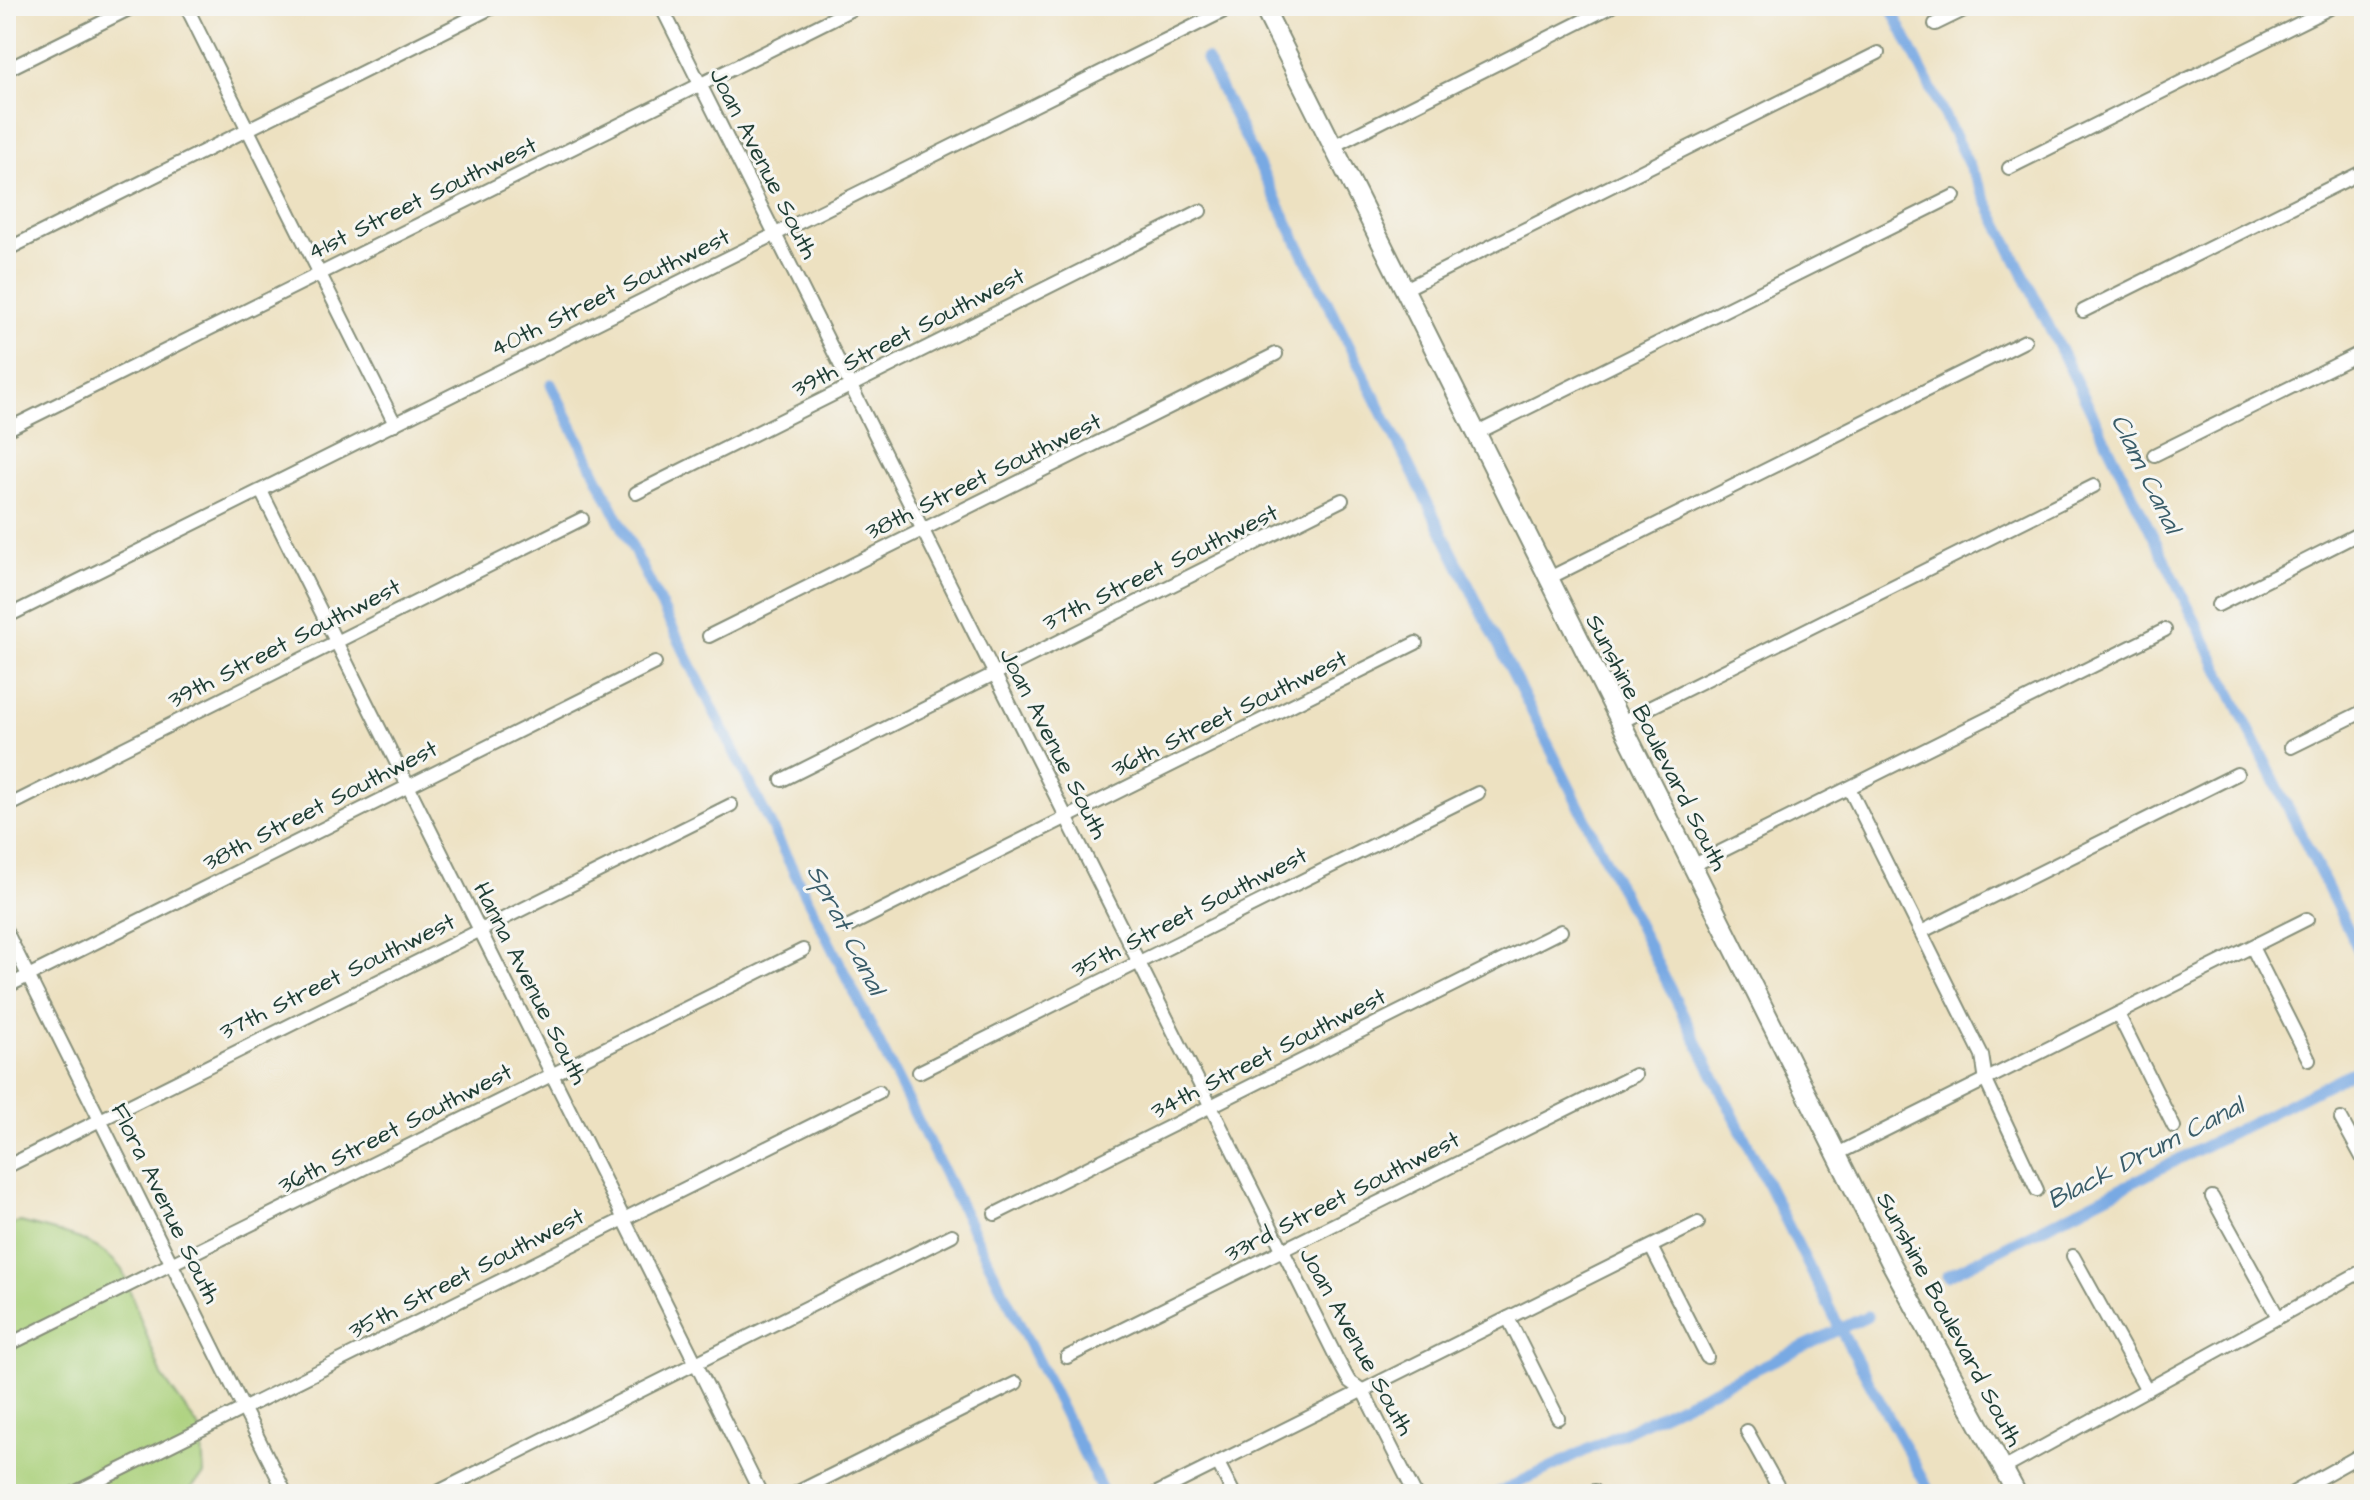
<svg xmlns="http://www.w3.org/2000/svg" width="2370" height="1500" viewBox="0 0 2370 1500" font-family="'Architects Daughter',sans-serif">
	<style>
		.green { fill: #aad07a; stroke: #648657; stroke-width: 2 }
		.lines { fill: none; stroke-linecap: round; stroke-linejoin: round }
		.canal { stroke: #78a9e3; stroke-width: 11 }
		.street-casing { stroke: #868f7a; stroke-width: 16 }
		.secondary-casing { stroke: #868f7a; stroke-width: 22 }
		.street { stroke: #fff; stroke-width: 12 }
		.secondary { stroke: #fff; stroke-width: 18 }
		.labels { text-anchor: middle; stroke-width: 6; stroke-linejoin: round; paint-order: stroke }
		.street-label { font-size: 24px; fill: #1f3d34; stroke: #f6f6f2 }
		.water-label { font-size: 26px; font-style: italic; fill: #3a5d69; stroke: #f6f6f2 }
	</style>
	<rect width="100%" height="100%" fill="#f6f6f2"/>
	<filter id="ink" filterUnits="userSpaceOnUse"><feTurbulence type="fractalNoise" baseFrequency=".0125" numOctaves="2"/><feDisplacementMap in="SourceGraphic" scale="16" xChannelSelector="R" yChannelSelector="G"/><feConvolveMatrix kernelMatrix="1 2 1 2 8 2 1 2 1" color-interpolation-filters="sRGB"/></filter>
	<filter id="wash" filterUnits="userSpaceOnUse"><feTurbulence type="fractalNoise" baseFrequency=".006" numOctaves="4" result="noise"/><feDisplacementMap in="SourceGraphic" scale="32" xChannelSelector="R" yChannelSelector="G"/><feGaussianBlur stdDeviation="1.8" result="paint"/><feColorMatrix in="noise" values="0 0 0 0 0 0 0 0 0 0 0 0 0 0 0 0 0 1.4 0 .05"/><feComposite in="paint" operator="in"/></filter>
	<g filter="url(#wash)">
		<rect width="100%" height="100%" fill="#ede1c1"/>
		<path class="green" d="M21 1222C58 1233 98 1237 122 1270L162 1376 201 1431 204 1475 184 1494H6V1225Z"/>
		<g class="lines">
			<g class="canal">
				<polyline points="1890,6 2364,961"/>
				<polyline points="1206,59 1840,1329 1931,1494"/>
				<polyline points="551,384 1104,1494"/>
				<polyline points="1947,1276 2364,1066"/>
				<polyline points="1495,1494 1867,1316"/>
			</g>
		</g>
	</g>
	<g filter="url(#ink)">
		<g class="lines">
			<g class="street-casing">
				<g id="street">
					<polyline points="186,6 395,424"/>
					<polyline points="661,6 1336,1357 1349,1381 1363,1391 1415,1494"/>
					<polyline points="1935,24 1972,6"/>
					<polyline points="6,70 135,6"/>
					<polyline points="1333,146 1612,6"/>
					<polyline points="2009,168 2334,6"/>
					<polyline points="6,250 495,6"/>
					<polyline points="1405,289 1878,53"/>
					<polyline points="2083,311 2364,171"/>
					<polyline points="6,430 858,6"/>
					<polyline points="1477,433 1954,196"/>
					<polyline points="2154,455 2364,351"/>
					<polyline points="261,491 761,1494"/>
					<polyline points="636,493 1200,211"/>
					<polyline points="1549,578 2025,341"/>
					<polyline points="2218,605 2364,531"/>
					<polyline points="6,617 1234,6"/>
					<polyline points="709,636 1276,354"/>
					<polyline points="1621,722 2094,486"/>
					<polyline points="2291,747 2364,711"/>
					<polyline points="782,780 1342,500"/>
					<polyline points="1849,788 1982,1055 1986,1081 2037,1190"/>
					<polyline points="6,807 582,519"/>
					<polyline points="1692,866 2165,630"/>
					<polyline points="847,927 1416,643"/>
					<polyline points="6,931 286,1494"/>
					<polyline points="1921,932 2237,774"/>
					<polyline points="2252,947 2309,1060"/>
					<polyline points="6,987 655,663"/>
					<polyline points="2118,1014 2174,1127"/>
					<polyline points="919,1072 1478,793"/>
					<polyline points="2341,1119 2364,1161"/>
					<polyline points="1837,1154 2307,919"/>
					<polyline points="6,1167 731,805"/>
					<polyline points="2212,1197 2278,1317"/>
					<polyline points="995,1214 1561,931"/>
					<polyline points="1651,1247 1707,1357"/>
					<polyline points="2073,1256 2147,1390"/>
					<polyline points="1508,1318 1558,1418"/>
					<polyline points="6,1346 803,950"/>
					<polyline points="1067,1357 1635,1075"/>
					<polyline points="1747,1431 1782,1494"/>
					<polyline points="1218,1463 1234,1494"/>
					<polyline points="2003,1469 2364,1270"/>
					<polyline points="1595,1491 1597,1494"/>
					<polyline points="72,1494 879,1092"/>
					<polyline points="434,1494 952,1235"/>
					<polyline points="794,1494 1016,1383"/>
					<polyline points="1155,1494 1698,1223"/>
					<polyline points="2291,1494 2364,1453"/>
				</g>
			</g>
			<g class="secondary-casing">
				<polyline id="secondary" points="1263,6 1891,1263 2017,1494"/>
			</g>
			<use href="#street" class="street"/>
			<use href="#secondary" class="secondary"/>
		</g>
	</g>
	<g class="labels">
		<g class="street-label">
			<text transform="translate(764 163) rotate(63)" y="8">Joan Avenue South</text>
			<text transform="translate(422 198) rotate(-26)" y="8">41st Street Southwest</text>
			<text transform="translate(610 292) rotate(-26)" y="8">40th Street Southwest</text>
			<text transform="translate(908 332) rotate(-27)" y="8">39th Street Southwest</text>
			<text transform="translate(983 476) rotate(-26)" y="8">38th Street Southwest</text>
			<text transform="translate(1160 567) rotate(-26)" y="8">37th Street Southwest</text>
			<text transform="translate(284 643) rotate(-27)" y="8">39th Street Southwest</text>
			<text transform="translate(1229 713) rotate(-26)" y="8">36th Street Southwest</text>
			<text transform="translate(1657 742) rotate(63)" y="8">Sunshine Boulevard South</text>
			<text transform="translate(1054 743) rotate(63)" y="8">Joan Avenue South</text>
			<text transform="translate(320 805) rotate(-27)" y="8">38th Street Southwest</text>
			<text transform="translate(1189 912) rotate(-27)" y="8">35th Street Southwest</text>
			<text transform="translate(337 976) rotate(-26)" y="8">37th Street Southwest</text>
			<text transform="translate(531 983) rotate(63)" y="8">Hanna Avenue South</text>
			<text transform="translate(1268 1053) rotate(-27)" y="8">34th Street Southwest</text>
			<text transform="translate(395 1128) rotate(-27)" y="8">36th Street Southwest</text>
			<text transform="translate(1342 1196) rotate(-27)" y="8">33rd Street Southwest</text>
			<text transform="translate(166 1203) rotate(64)" y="8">Flora Avenue South</text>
			<text transform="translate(466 1273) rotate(-27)" y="8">35th Street Southwest</text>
			<text transform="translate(1950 1319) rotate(62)" y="8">Sunshine Boulevard South</text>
			<text transform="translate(1357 1341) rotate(61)" y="8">Joan Avenue South</text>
		</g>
		<g class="water-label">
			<text transform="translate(2147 473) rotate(64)" y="9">Clam Canal</text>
			<text transform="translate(847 929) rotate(63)" y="9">Sprat Canal</text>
			<text transform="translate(2145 1152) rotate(-27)" y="9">Black Drum Canal</text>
		</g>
	</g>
	<rect width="2370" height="1500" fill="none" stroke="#f6f6f2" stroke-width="32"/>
</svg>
